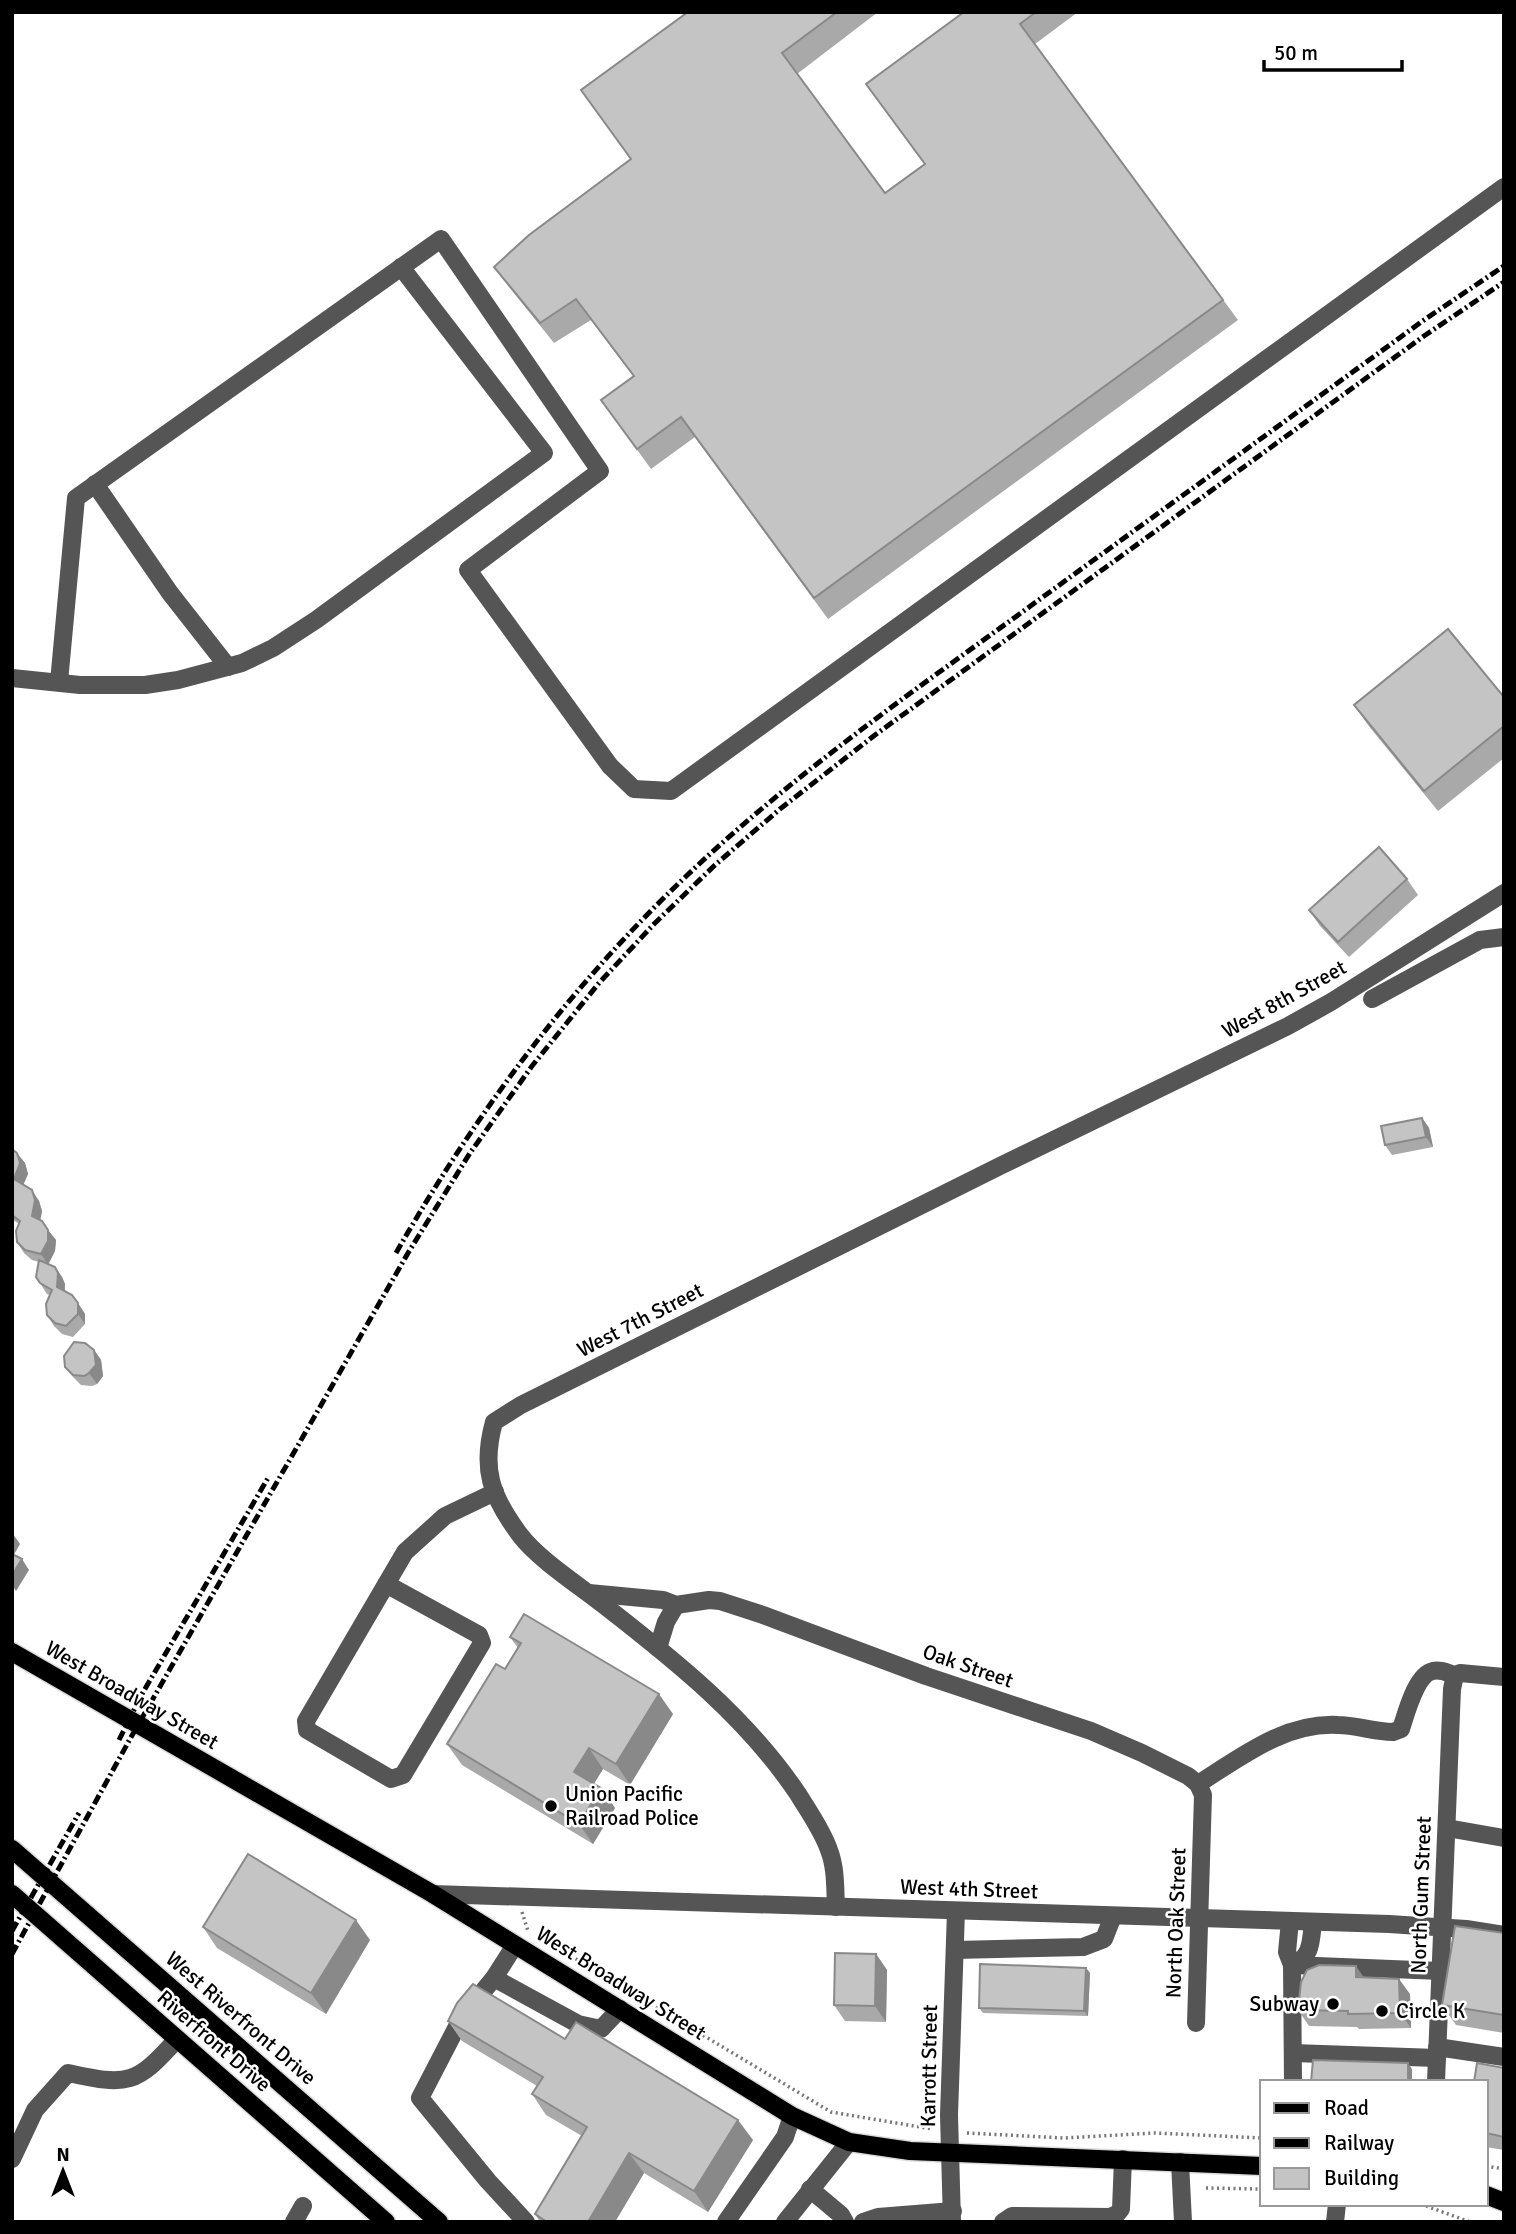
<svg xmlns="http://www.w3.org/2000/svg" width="1516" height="2234" viewBox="0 0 1516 2234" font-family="Signika,sans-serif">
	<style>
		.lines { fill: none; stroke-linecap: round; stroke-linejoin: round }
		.major-casing { stroke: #dbdbdb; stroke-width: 21 }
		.path { stroke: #777; stroke-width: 3.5; stroke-dasharray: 2 3.5; stroke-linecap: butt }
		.minor { stroke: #555; stroke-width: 18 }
		.major { stroke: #000; stroke-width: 18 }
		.rail { stroke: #000; stroke-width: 5; stroke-dasharray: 10 3.5 2 3.5; stroke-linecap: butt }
		.wall { fill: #a9a9a9 }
		.shaded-wall { fill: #898989 }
		.building { fill: #c4c4c4; stroke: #898989; stroke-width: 2 }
		.poi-dot { fill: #000; stroke: #fff; stroke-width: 2.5 }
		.labels { text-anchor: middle; stroke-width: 5; stroke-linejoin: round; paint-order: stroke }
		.street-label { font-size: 21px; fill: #000; stroke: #fff }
		.poi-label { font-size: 21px; fill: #000; stroke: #fff; text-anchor: start }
	</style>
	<rect width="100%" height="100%" fill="#fff"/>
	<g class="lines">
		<g class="major-casing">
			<g id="major">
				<polyline points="12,1652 433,1894 792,2116 849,2142 910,2151 1262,2166"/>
				<polyline points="12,1849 439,2222"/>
				<polyline points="12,1894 386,2222"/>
				<polyline points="1486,2195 1504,2202"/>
			</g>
		</g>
		<g class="path">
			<polyline points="522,1912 528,1931"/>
			<polyline points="571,1956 831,2112 932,2129"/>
			<polyline points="967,2133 1064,2138 1155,2133 1262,2138"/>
			<polyline points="1486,2166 1504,2169"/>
			<polyline points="1206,2188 1262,2189"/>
			<polyline points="1421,2204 1470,2222"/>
		</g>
		<g class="minor">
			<polyline points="95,484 170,593 228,667"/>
			<polyline points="12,678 80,685 145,685 178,680 242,663 273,648 316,620 544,453 401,267"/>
			<polyline points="59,682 76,498 441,239 600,471 468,570 610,766 634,789 671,791 1504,187"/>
			<polyline points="1372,999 1480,940 1504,937"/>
			<polyline points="386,1584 479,1635 482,1643 403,1775 391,1779 307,1730 306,1721 405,1552 445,1516 495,1492"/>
			<polyline points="589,1593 663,1600 676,1605 709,1600 720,1601 763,1615 926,1676 1091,1731 1142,1753 1188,1776 1198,1784 1203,1795 1196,2023"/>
			<polyline points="658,1648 666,1622 676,1605"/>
			<path d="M1198 1784C1241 1757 1285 1722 1338 1725 1356 1725 1374 1732 1393 1732L1401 1729C1406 1714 1416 1674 1433 1671 1440 1669 1448 1673 1455 1675L1460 1673 1504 1677"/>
			<polyline points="1447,1828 1504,1838"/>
			<polyline points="433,1894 1389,1924 1466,1929 1504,1935"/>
			<path d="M836 1907C835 1888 836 1868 829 1850 822 1830 809 1812 798 1794 747 1718 677 1662 605 1606 580 1586 539 1560 520 1535 491 1496 481 1469 494 1422L521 1405 1000 1166 1288 1026 1331 1002 1504 893"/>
			<polyline points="1290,1921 1287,1952 1292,1965 1293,2082"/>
			<polyline points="515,1945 494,1978 462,2017 420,2098 488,2181 526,2222"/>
			<polyline points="955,1950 1083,1947 1104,1939 1113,1916"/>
			<polyline points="1292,1965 1441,1971"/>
			<path d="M1292 1965C1312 1959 1311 1939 1313 1922"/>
			<polyline points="494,1978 578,2024 601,2029 620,2009"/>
			<polyline points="1437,2047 1504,2057"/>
			<polyline points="1293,2053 1437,2058"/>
			<polyline points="1436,2082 1452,1689 1455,1675"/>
			<path d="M12 2159 35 2110 68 2073C128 2086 136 2085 177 2039"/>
			<polyline points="1180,2162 1183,2222"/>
			<polyline points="810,2189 841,2215 845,2222"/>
			<polyline points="294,2222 303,2206"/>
			<polyline points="726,2222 785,2137 792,2116"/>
			<polyline points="785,2222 849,2142"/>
			<polyline points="863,2222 878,2217 953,2211"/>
			<polyline points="952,2222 949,2115 956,1911"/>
			<polyline points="1003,2222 1012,2216 1110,2217 1117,2214 1121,2209 1123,2159"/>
			<polyline points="1335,2222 1337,2204"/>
		</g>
		<use href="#major" class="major"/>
		<g class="rail">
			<path d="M396 1253C473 1118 565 993 677 885 780 785 898 702 1014 618 1150 519 1287 420 1424 320L1504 266"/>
			<polyline points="119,1740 142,1694 268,1478"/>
			<polyline points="12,1931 79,1813"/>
			<polyline points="12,1954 130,1739 408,1253 470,1153 532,1066 599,983 654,924 715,865 780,809 875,735 1424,336 1504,282"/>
		</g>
	</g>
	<g class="wall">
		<polygon points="688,12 878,12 797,74 885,193 924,164 866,84 964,12 1078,12 1035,44 1238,320 828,619 695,437 651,469 601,400 633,376 591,320 554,343 509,287 494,267 630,159"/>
		<polygon points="1504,697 1504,758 1438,811 1368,725 1354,705"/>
		<polygon points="1407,879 1418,895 1349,957 1320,926 1309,910"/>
		<polygon points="1422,1118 1429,1128 1433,1147 1392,1155 1385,1145"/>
		<polygon points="12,1149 25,1163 28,1174 23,1185 39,1201 42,1211 40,1221 56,1240 55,1251 48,1264 55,1267 62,1277 65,1284 65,1291 72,1295 85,1314 85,1324 73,1337 62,1334 54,1326 47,1315 50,1295 47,1294 36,1277 39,1262 32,1260 24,1253 17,1242 19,1224 12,1219"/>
		<polygon points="94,1350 101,1360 103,1376 97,1384 92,1386 81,1385 73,1377 65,1367"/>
		<polygon points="510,1637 673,1714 630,1785 603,1769 594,1783 601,1788 615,1808 593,1844 462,1765 447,1744 505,1669 518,1648"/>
		<polygon points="203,1927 370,1940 326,2014 217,1948"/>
		<polygon points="1504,1933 1504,2033 1456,2025 1442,2005"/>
		<polygon points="876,1954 887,1970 886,2022 845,2021 834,2005"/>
		<polygon points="1086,1968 1090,1973 1088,2016 983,2013 979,2008"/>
		<polygon points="1364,1977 1410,1994 1411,2028 1359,2029 1357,2027 1309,2026 1298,2010"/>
		<polygon points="448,2021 565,2039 753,2140 708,2212 644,2173 615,2222 540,2222 535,2214 582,2136 546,2115 532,2094 537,2086 462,2041"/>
		<polygon points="1504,2068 1504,2150 1486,2147 1486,2082"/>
	</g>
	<g class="shaded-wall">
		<polygon points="1422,1118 1429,1128 1433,1147 1426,1137"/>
		<polygon points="17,1153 25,1163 28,1174 21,1190 14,1179"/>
		<polygon points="32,1190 39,1201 42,1211 39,1227 32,1216"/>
		<polygon points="48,1230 56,1240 55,1251 48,1265 41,1254"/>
		<polygon points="55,1267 62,1277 65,1284 64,1297 57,1287"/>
		<polygon points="78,1303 85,1314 85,1324 78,1314"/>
		<polygon points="94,1350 101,1360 103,1376 97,1384 89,1373"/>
		<polygon points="13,1534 20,1544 12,1558"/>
		<polygon points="22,1559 29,1570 16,1591 12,1585 12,1575"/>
		<polygon points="659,1694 673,1714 630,1785 616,1764"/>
		<polygon points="589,1748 603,1769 589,1792 574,1772"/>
		<polygon points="601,1788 615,1808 593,1844 579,1824"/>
		<polygon points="356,1920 370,1940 326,2014 311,1993"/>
		<polygon points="876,1954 887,1970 886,2022 875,2006"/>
		<polygon points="1356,1966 1367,1982 1356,1977"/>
		<polygon points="1086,1968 1090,1973 1088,2016 1084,2011"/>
		<polygon points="1399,1979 1410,1994 1411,2028 1400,2013"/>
		<polygon points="1408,2063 1412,2069 1412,2082 1408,2082"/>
		<polygon points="738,2120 753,2140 708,2212 694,2191"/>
		<polygon points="629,2153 644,2173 615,2222 588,2222"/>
	</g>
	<g class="building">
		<polygon points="688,12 837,12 782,53 885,193 925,164 866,84 964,12 1036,12 1020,24 1223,300 814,598 681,417 637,449 601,400 634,376 576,299 540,323 494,267 529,235 631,159 581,90"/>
		<polygon points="1448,629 1504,697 1504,726 1424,791 1354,705"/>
		<polygon points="1379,847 1407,879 1338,942 1309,910"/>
		<polygon points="1422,1118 1426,1137 1385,1145 1381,1126"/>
		<polygon points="12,1149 17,1153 20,1163 14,1179 32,1190 35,1200 32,1216 42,1221 48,1230 48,1241 41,1254 25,1250 17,1242 16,1231 20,1221 12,1215"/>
		<polygon points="39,1260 55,1267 58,1273 57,1287 72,1295 78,1303 78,1314 66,1326 55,1323 47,1315 46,1304 52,1290 40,1283 36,1277"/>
		<polygon points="74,1342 85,1343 94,1350 96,1365 89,1373 84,1376 73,1375 65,1367 64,1356"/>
		<polygon points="12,1554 22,1559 12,1575"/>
		<polygon points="524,1614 659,1694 616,1764 589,1748 574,1772 601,1788 579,1824 447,1744 496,1664 505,1669 521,1643 510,1637"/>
		<polygon points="248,1854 356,1920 311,1993 203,1927"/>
		<polygon points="1455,1926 1504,1933 1504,2015 1442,2005"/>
		<polygon points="835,1953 876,1954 875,2006 834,2005"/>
		<polygon points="980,1964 1086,1968 1084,2011 979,2008"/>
		<polygon points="1319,1965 1356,1966 1356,1977 1399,1979 1400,2013 1348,2014 1348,2011 1298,2010 1301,1982 1307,1970"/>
		<polygon points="473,1984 565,2039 576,2022 738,2120 694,2191 629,2153 588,2222 547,2222 535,2214 587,2127 532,2094 543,2077 448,2021 457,2003"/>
		<polygon points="1313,2060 1408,2063 1408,2082 1311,2082"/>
		<polygon points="1477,2063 1504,2068 1504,2137 1486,2133 1486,2082 1474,2082"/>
	</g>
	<g class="poi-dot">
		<circle cx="551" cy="1806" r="7"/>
		<circle cx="1333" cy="2004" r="7"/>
		<circle cx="1382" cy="2011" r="7"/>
	</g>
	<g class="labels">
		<g class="street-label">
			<text transform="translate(1284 999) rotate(-29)" y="7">West 8th Street</text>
			<text transform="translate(640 1320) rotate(-27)" y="7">West 7th Street</text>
			<text transform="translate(968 1666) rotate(19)" y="7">Oak Street</text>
			<text transform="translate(132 1695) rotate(30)" y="7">West Broadway Street</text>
			<text transform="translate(969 1889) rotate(2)" y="7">West 4th Street</text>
			<text transform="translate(1421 1895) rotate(-88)" y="7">North Gum Street</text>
			<text transform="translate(1176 1923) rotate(-88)" y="7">North Oak Street</text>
			<text transform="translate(621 1983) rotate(32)" y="7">West Broadway Street</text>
			<text transform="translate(241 2018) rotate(41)" y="7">West Riverfront Drive</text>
			<text transform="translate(214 2041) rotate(41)" y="7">Riverfront Drive</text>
			<text transform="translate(929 2066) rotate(-89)" y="7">Karrott Street</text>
		</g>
		<g class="poi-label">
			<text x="565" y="1801">Union Pacific<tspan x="565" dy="24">Railroad Police</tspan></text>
			<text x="1319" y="2011" text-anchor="end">Subway</text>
			<text x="1396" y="2018">Circle K</text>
		</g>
	</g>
	<rect width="1516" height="2234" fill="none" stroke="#000000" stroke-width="28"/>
	<rect x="1260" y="2080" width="228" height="126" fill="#ffffff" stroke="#999999" stroke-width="2"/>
	<rect x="1274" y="2103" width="35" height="10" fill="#000000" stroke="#999999" stroke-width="2"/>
	<text x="1324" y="2115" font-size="21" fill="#000000">Road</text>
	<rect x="1274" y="2138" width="35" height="10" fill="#000000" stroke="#999999" stroke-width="2"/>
	<text x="1324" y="2150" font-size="21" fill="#000000">Railway</text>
	<rect x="1274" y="2168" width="35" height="21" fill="#c4c4c4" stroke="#999999" stroke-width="2"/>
	<text x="1324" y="2185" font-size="21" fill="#000000">Building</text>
	<g transform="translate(63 2171)" stroke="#ffffff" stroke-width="5" paint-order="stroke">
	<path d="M0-5L12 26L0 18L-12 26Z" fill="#000000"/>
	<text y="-10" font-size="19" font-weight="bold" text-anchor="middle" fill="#000000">N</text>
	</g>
	<path d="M1264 60v10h138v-10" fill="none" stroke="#000000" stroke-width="3.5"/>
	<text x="1274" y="60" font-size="21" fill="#000000" stroke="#ffffff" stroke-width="5" paint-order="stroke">50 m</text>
</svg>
